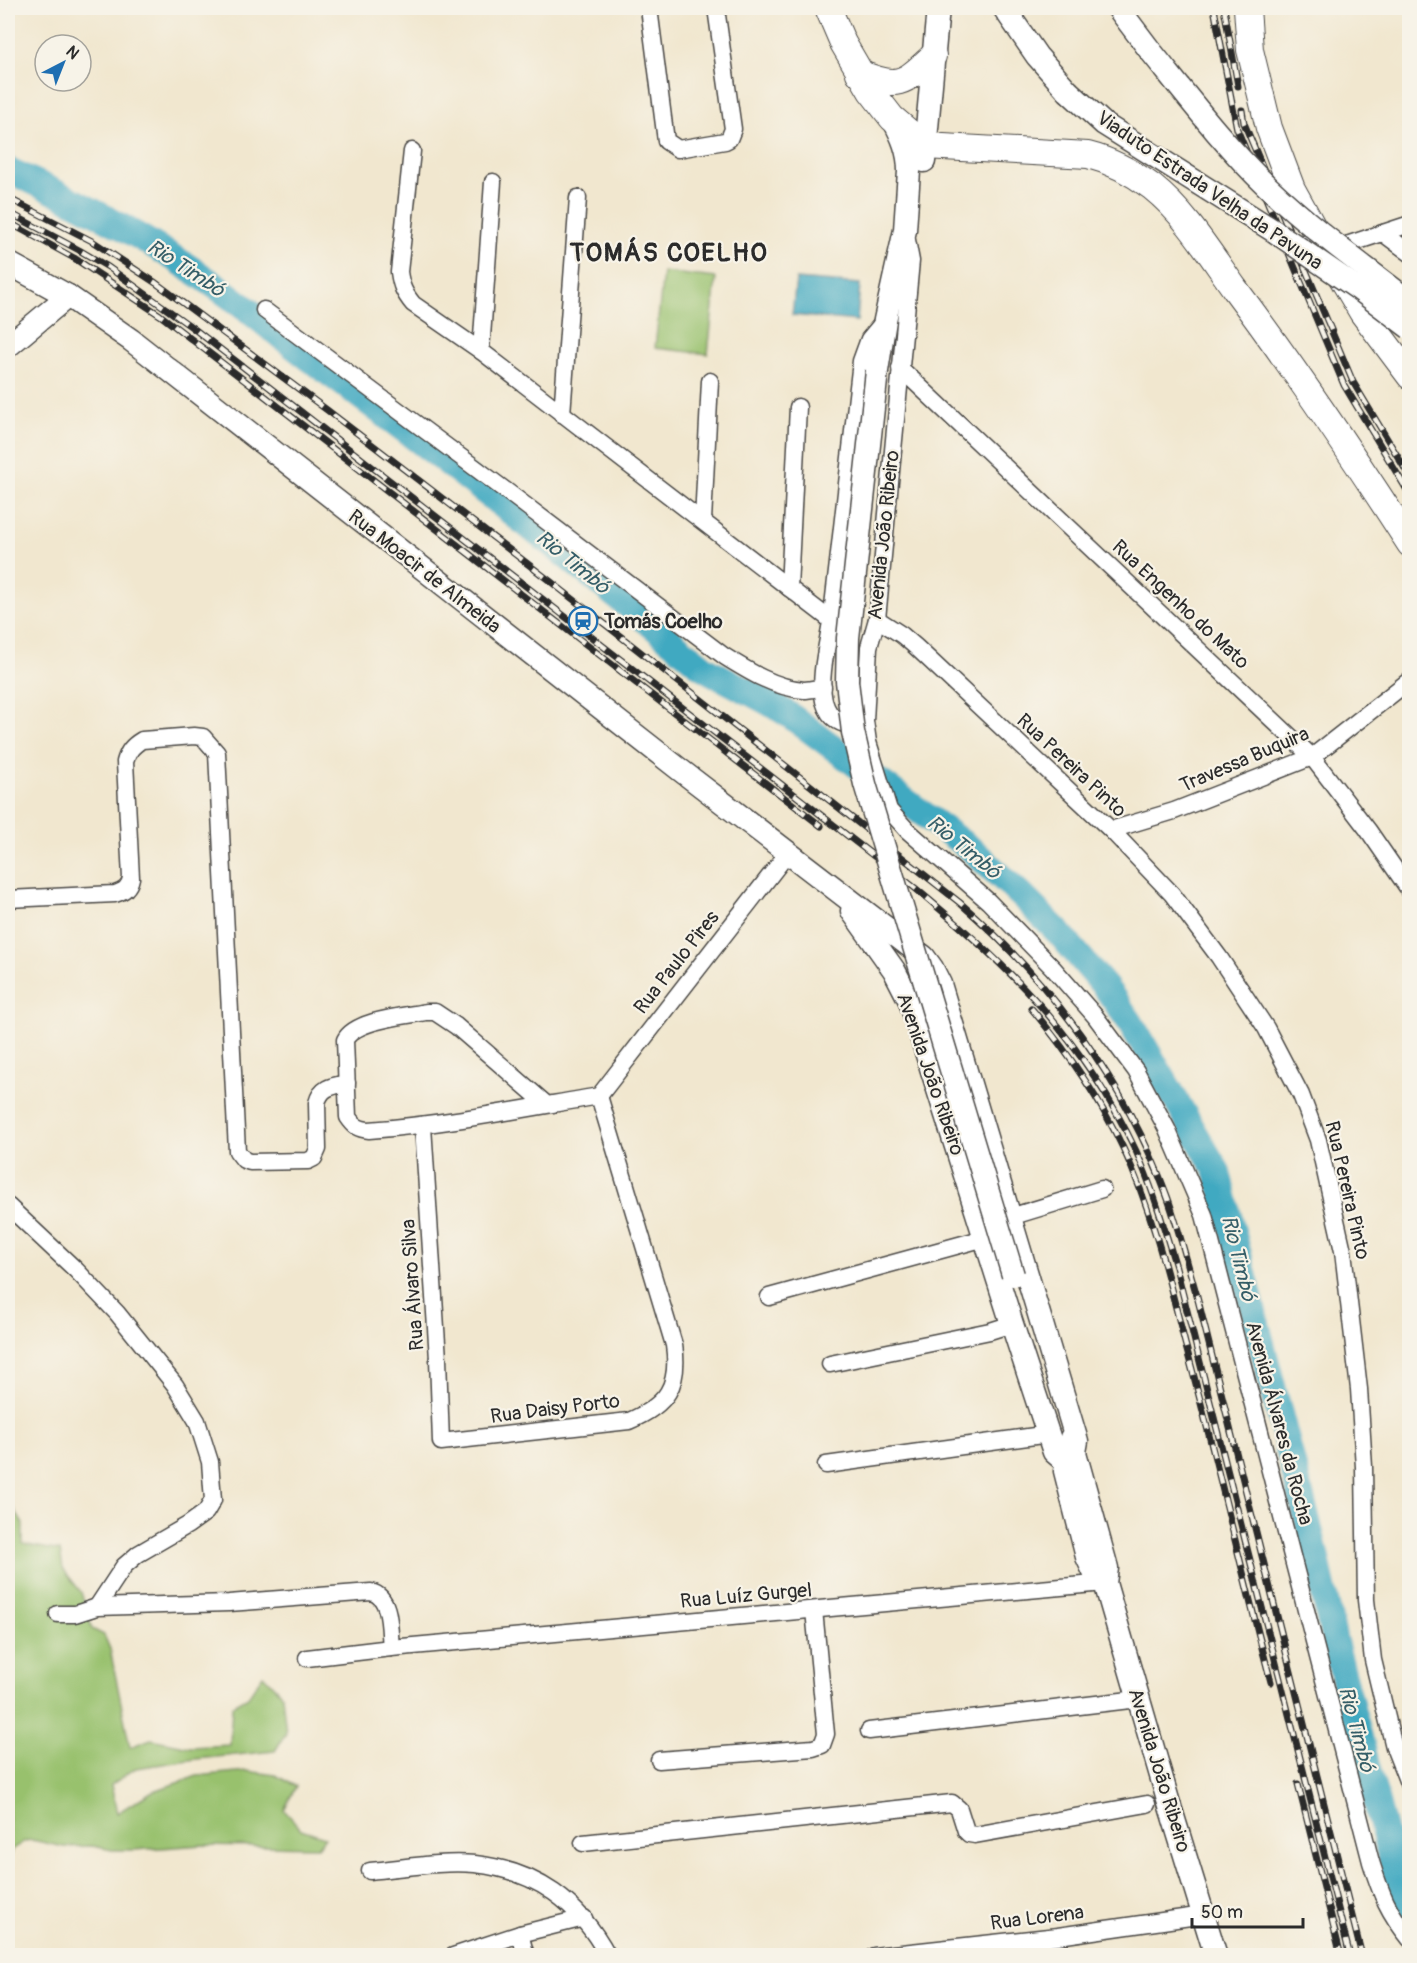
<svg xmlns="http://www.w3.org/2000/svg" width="1417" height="1963" viewBox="0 0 1417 1963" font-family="Pangolin,sans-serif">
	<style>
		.green { fill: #98c16d; stroke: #62764c; stroke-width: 1.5 }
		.water { fill: #41a9c1; stroke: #366a76; stroke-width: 1.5 }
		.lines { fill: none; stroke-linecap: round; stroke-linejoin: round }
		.river { stroke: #41a9c1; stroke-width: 27 }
		.street-casing { stroke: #494744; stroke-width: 19 }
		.secondary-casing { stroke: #494744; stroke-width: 25 }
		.primary-casing { stroke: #494744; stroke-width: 28 }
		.street { stroke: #fff; stroke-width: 16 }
		.secondary { stroke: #fff; stroke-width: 22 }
		.primary { stroke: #fff; stroke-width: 26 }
		.rail-casing { stroke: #2b2b2b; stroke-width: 7 }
		.rail { stroke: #f7f3e8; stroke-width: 4.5; stroke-dasharray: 14; stroke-linecap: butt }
		.secondary-bridge-casing { stroke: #494744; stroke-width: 25; stroke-linecap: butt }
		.secondary-bridge { stroke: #fff; stroke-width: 22 }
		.labels { text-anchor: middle; stroke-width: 4.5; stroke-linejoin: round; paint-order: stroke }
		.street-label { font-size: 20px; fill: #2b2b2b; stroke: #f7f3e8 }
		.poi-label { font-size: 20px; font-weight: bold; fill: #2b2b2b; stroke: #f7f3e8; text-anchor: start }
		.water-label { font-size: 21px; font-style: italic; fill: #345d67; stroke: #f7f3e8 }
		.district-label { font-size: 26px; font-weight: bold; letter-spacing: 1.5px; fill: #2b2b2b; stroke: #f7f3e8 }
	</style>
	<rect width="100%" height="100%" fill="#f7f3e8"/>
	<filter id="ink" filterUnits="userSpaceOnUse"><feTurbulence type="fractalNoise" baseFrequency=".0167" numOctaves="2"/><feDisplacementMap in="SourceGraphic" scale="12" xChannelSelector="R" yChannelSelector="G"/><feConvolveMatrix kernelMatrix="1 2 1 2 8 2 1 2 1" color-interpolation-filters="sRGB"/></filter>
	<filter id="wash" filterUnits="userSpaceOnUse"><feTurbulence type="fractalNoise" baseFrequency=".008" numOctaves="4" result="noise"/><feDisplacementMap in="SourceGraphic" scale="24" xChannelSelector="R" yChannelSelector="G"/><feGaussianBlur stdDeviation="1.35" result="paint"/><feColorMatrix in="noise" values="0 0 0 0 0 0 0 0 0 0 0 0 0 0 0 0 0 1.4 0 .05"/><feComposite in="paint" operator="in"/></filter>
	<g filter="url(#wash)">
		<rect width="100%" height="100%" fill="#f1e7cf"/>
		<g class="green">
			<polygon points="663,272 716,278 708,354 655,348"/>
			<polygon points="8,1499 23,1524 23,1544 60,1551 63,1569 81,1592 92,1629 104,1635 110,1649 130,1747 151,1739 190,1747 230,1745 232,1706 248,1697 263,1675 282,1695 286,1733 275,1751 196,1759 136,1768 111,1785 117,1813 151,1792 197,1776 247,1771 275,1775 296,1786 284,1810 301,1829 325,1837 317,1847 202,1845 134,1850 112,1850 92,1846 64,1847 32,1840 25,1841 13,1849 8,1864"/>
		</g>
		<polygon class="water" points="796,279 860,284 857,321 792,315"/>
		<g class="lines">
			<path class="river" d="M8 170C84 204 161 245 228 295 261 319 292 346 325 370 454 465 579 565 703 667 731 684 761 696 788 714L972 850 1021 895 1060 934 1106 988 1130 1022 1217 1171 1313 1543 1334 1640 1397 1881 1410 1907"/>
		</g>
	</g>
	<g filter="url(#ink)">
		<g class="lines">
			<g class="street-casing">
				<g id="street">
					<polyline points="649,8 666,141 678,149 725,141 729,139 733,129 716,8"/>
					<path d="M412 151 399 272C401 286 404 293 413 304L481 351 832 621"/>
					<polyline points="1383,233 1410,253"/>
					<path d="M906 235 911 261 877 619 869 647 865 721 868 742 889 810 907 830 988 901 1053 968 1095 1016 1136 1071 1167 1129 1204 1215 1371 1862C1381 1894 1388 1912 1410 1939"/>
					<polyline points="1331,250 1410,224"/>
					<path d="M264 310 513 496 724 656C748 671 775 688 804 690 810 690 817 688 823 687"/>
					<polyline points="481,351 493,182"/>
					<polyline points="900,368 1312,757 1368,830 1410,891"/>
					<polyline points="562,414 578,198"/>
					<polyline points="703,521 710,381"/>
					<polyline points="789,588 798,407"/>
					<polyline points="877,619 902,635 916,647 1111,830 1172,894 1219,957 1266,1028 1301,1095 1318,1140 1343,1251 1359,1389 1364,1467 1366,1600 1373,1660 1394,1747 1410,1788"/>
					<path d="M861 723C843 729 829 719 824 701 818 676 829 640 832 615 842 530 851 446 861 361L869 339 884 321"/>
					<polyline points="1111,830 1174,811 1312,757 1410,680"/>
					<path d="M8 899 115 894C124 891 129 888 131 878L125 762C128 751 132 746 142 740L194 736 203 737 217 753 237 1151 244 1160 250 1162 308 1161 314 1158 318 1149 317 1103C321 1087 332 1086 347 1083"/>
					<path d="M547 1105 456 1026 435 1012H426C405 1016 355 1020 345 1040L348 1117C354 1126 358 1129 369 1130 446 1124 522 1109 599 1096L787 854"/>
					<path d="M423 1126 438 1359 441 1442 629 1421C667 1405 680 1386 674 1345L599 1096"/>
					<polyline points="8,1206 76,1270 117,1313 175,1385 197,1421 210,1462 213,1500 206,1512 188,1525 138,1554 124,1566 97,1607"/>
					<polyline points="1010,1217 1102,1189"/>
					<polyline points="769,1297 985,1238"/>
					<polyline points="830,1364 990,1331 1012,1324"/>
					<polyline points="826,1465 1049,1434"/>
					<path d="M58 1614H75L97 1607 229 1603 371 1592C392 1597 389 1631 391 1648L1105 1583"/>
					<polyline points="307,1658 391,1648"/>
					<polyline points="869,1731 1138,1699"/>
					<polyline points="659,1760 813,1748 822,1745 826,1734 814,1610"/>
					<polyline points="583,1843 952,1803 959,1809 966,1831 969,1834 975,1835 1147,1804"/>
					<path d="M370 1871C404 1868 441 1861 475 1864 537 1871 579 1902 608 1956"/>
					<polyline points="520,1934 526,1956"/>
					<polyline points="453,1956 520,1934 584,1918"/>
					<polyline points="874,1956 1058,1936 1204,1915"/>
				</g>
			</g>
			<g class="secondary-casing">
				<g id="secondary">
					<polyline points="1004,8 1037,56 1068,91"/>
					<polyline points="1118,8 1149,49"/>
					<polyline points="924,161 938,8"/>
					<polyline points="8,263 68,296 131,340 679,769 924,957 932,968 940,984 1077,1441 1075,1452"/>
					<polyline points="8,346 68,296"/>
					<path d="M877 371 885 320 905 230 909 171C909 151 902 136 893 119"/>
					<polyline points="852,911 894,970 910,1001 1012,1324 1054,1452 1061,1458"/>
					<polyline points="1071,1438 1107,1568 1105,1583 1168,1800 1216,1956"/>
					<polyline points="1065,1471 1087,1557 1095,1574 1105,1583"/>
				</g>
			</g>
			<g class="primary-casing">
				<g id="primary">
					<path d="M828 8 843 43 871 91 892 118 925 146 1088 155C1112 161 1132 172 1152 187 1186 214 1210 254 1235 289 1297 372 1354 457 1410 544"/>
					<polyline points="1247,8 1250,50 1269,128 1292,189 1326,251 1362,312 1410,376"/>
					<path d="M859 73C899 89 903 84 933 56"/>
				</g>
			</g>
			<use href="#street" class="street"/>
			<use href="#secondary" class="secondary"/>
			<use href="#primary" class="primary"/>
			<g class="rail-casing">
				<g id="rail">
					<polyline points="1214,8 1237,129 1344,385 1410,495"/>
					<polyline points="1224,8 1238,86"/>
					<polyline points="1242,110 1244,123 1353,382 1410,477"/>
					<path d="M8 198 92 241 156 283 327 410 550 581 959 902C1050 981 1125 1082 1167 1196 1179 1229 1187 1263 1197 1296L1362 1956"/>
					<path d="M8 212 79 250 108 267 193 328 915 888C1009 966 1083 1038 1136 1151 1153 1188 1164 1228 1176 1267L1350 1956"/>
					<polyline points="8,222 74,258 160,315 821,826"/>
					<path d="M1031 1008C1067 1051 1099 1097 1123 1148 1152 1210 1168 1277 1185 1343 1216 1456 1241 1570 1271 1682"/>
					<polyline points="1298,1784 1341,1956"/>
				</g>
			</g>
			<use href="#rail" class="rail"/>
			<g class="secondary-bridge-casing">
				<g id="secondary-bridge">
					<path d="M1149 49C1187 96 1224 145 1268 187 1312 229 1362 265 1410 302"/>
					<polyline points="1068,91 1104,124 1274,231 1360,290 1410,328"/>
					<polyline points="877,371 848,638 847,681 853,732 865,784 1013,1275"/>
				</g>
			</g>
			<use href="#secondary-bridge" class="secondary-bridge"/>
		</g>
	</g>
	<defs>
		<g id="station-ring" transform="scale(1.5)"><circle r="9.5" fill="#f7f3e8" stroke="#1f6fb2" stroke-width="1.5"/><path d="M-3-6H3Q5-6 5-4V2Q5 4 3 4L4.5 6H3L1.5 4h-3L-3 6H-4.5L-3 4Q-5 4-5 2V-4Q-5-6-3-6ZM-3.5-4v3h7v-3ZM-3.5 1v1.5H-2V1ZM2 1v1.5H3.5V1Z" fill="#1f6fb2"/></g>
	</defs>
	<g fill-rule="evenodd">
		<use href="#station-ring" x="583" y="621"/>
	</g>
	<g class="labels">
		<g class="street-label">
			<text transform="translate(1210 190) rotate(34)" y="7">Viaduto Estrada Velha da Pavuna</text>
			<text transform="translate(883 535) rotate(-84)" y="7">Avenida João Ribeiro</text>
			<text transform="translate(425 571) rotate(38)" y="7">Rua Moacir de Almeida</text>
			<text transform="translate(1181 604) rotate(43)" y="7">Rua Engenho do Mato</text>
			<text transform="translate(1244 759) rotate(-23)" y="7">Travessa Buquira</text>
			<text transform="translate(1072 765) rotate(43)" y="7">Rua Pereira Pinto</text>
			<text transform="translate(676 962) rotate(-52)" y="7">Rua Paulo Pires</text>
			<text transform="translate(931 1074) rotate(71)" y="7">Avenida João Ribeiro</text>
			<text transform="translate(1348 1190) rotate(77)" y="7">Rua Pereira Pinto</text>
			<text transform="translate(412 1285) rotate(-94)" y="7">Rua Álvaro Silva</text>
			<text transform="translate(555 1408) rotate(-7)" y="7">Rua Daisy Porto</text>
			<text transform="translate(1280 1423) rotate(75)" y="7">Avenida Álvares da Rocha</text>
			<text transform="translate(746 1595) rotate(-5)" y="7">Rua Luíz Gurgel</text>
			<text transform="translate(1160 1770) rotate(73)" y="7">Avenida João Ribeiro</text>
			<text transform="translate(1037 1917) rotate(-7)" y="7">Rua Lorena</text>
		</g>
		<g class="poi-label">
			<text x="604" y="628">Tomás Coelho</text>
		</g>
		<g class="water-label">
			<text transform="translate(186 268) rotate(33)" y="7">Rio Timbó</text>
			<text transform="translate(573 562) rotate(39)" y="7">Rio Timbó</text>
			<text transform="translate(964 847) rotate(39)" y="7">Rio Timbó</text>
			<text transform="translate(1239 1258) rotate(76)" y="7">Rio Timbó</text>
			<text transform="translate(1357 1729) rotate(75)" y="7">Rio Timbó</text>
		</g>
		<g class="district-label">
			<text x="669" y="261">TOMÁS COELHO</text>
		</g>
	</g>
	<rect width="1417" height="1963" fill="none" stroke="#f7f3e8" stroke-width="30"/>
	<g transform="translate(63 63) rotate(42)"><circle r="28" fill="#f7f3e8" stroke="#a5a39c" stroke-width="1.5"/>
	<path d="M0-4.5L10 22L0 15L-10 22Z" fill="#1f6fb2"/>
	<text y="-9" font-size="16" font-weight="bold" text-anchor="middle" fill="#2b2b2b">N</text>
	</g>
	<path d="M1192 1918v9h111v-9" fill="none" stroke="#2b2b2b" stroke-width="3"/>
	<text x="1201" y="1918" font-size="18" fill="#2b2b2b" stroke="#f7f3e8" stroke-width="4.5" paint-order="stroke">50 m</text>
</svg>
